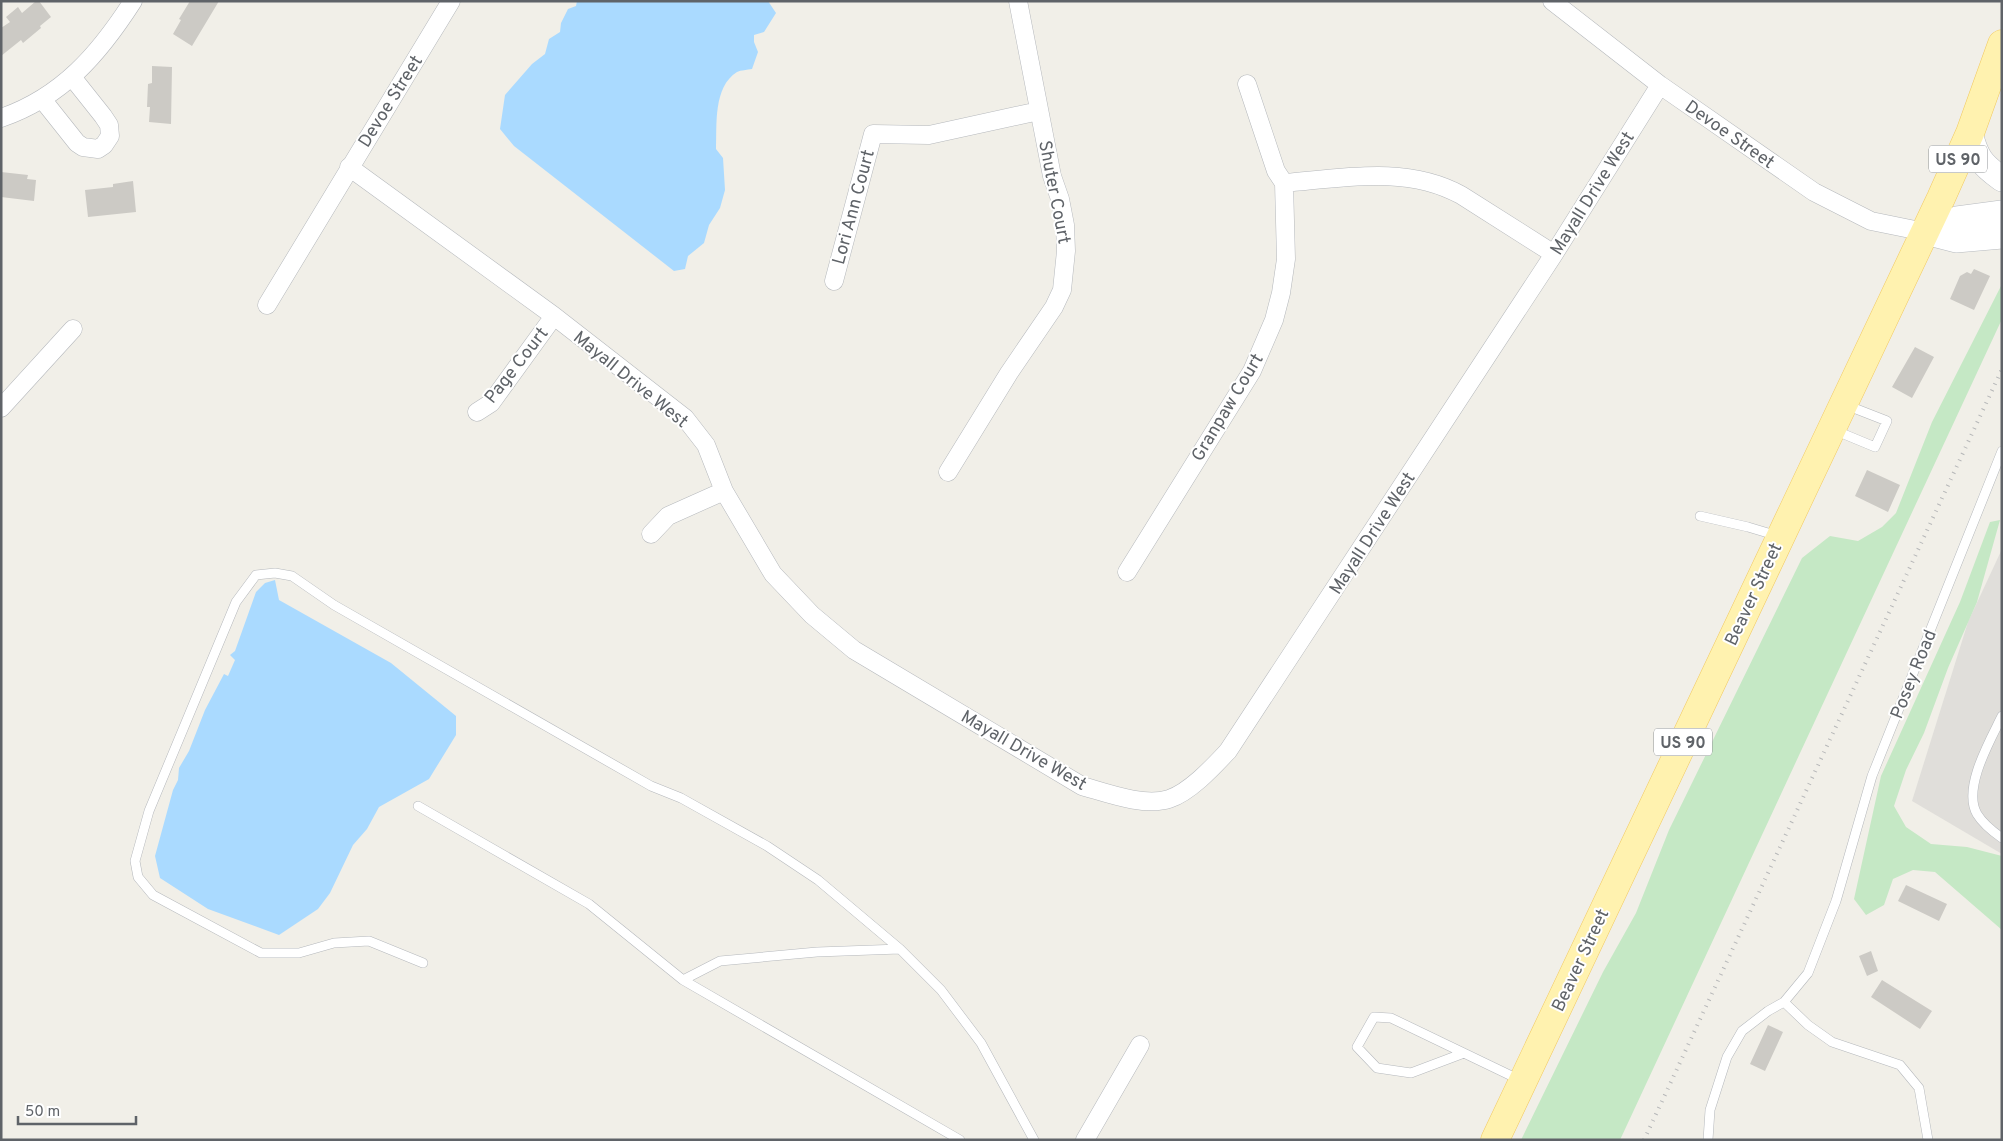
<svg xmlns="http://www.w3.org/2000/svg" width="2003" height="1141" font-family="Overpass,sans-serif">
<style>
.industrial{fill:#e0deda}
.green{fill:#c5e8c5}
.water{fill:#aadaff}
.building{fill:#cccac5}
.lines{fill:none;stroke-linecap:round;stroke-linejoin:round}
.service-casing{stroke:#b5b8bc;stroke-width:10}
.minor-casing{stroke:#b5b8bc;stroke-width:19}
.secondary-casing{stroke:#b6babf;stroke-width:26}
.primary-casing{stroke:#f2c960;stroke-width:29}
.service{stroke:#fff;stroke-width:9}
.minor{stroke:#fff;stroke-width:18}
.secondary{stroke:#fff;stroke-width:25}
.primary{stroke:#fff2af;stroke-width:28}
.rail{stroke:#b6b7b8;stroke-width:4;stroke-dasharray:1 6;stroke-linecap:butt}
.labels{text-anchor:middle;stroke-width:4;stroke-linejoin:round;paint-order:stroke}
.shield{fill:#fff;stroke:#8f9295;stroke-width:1}
.shield-label{font-size:16px;font-weight:bold;fill:#5f6368}
.street-label{font-size:18px;fill:#5f6368;stroke:#fff}
</style>
<rect width="100%" height="100%" fill="#f1efe8"/>
<path class="industrial" d="M2002 549V854L1912 801 1968 622Z"/>
<path class="green" d="M2002 284V319L1620 1140H1521L1603 972 1636 913 1669 830 1802 558 1830 536 1858 541 1882 527 1896 513 1932 422Z
M2000 520 1977 602 1948 668 1924 733 1906 770 1894 806 1906 827 1931 844 1967 847 2002 856V930L1935 872 1913 870 1893 879 1884 905 1866 915 1854 899 1881 776 1960 602 1990 522Z"/>
<path class="water" d="M577 1H768L776 13 764 32 754 35V42L758 52 752 69C747 70 741 70 737 72 713 87 717 125 716 149L723 158 725 190 720 208 709 225 704 243 688 256 685 269 674 271 514 146 500 129 505 95 532 64 545 54 549 39 560 32 561 23 568 9 576 6Z
M275 580 279 600 391 663 456 716V735L429 779 379 807 367 829 353 845 330 893 318 909 279 935 208 909 160 878 155 856 173 790 178 780 179 768 189 751 205 710 224 674 228 676 235 660 230 655 235 651 256 592 265 583Z"/>
<path class="building" d="M36 1H39L51 17 40 26 41 28 23 43 21 40 1 56V28L10 22 6 17 18 7 22 13Z
M190 1H219L192 46 173 34 181 20 179 19Z
M152 66 172 67 171 124 149 122 150 107H147L148 84 152 83Z
M1 172 28 175 27 179 36 180 34 201 1 197Z
M133 181 136 212 88 217 85 190 113 187V184Z
M1974 269 1990 276 1974 310 1950 299 1960 276 1967 272 1971 274Z
M1915 347 1934 357 1912 398 1892 387Z
M1867 470 1900 485 1888 512 1855 496Z
M1906 885 1947 904 1939 921 1898 901Z
M1871 951 1878 971 1867 976 1859 956Z
M1882 980 1932 1011 1920 1029 1871 997Z
M1768 1025 1783 1032 1765 1071 1750 1064Z"/>
<g class="lines">
<g class="service-casing">
<path id="service" d="M1834 430 1875 447 1887 421 1846 405
M1700 516 1748 527 1778 536
M2002 716C1991 739 1962 788 1977 814 1983 824 1992 831 2002 838
M418 806 589 904 683 980 960 1140
M423 963 369 941 334 943 299 953H261L153 895 138 877 135 861 149 811 236 602 256 575 275 573 292 576 334 605 651 786 681 798 767 846 818 880 900 949 941 990 981 1043 1034 1140
M683 980 720 961 817 952 900 949
M1784 1002 1808 1025 1832 1042 1900 1065 1919 1088 1928 1140
M1464 1053 1411 1073 1377 1068 1357 1047 1374 1017 1391 1018 1520 1080
M1708 1140 1710 1110 1727 1057 1742 1031 1768 1011 1784 1002 1808 973 1836 901 1872 776 2002 451"/>
</g>
<g class="minor-casing">
<path id="minor" d="M1552 1 1660 85 1814 192 1871 221 1925 232
M42 99 77 143 83 147 98 149 104 145 110 136 109 125 103 116 72 77
M1 118C62 97 99 54 133 1
M349 167 554 316 685 418 706 445 724 491 773 574 812 615 854 650 1082 786C1107 793 1144 807 1169 799 1190 792 1213 767 1228 751L1554 254 1660 85
M1284 183C1343 178 1407 165 1461 195L1554 254
M834 281 873 134 929 135 1039 111
M267 305 451 1
M1 408 73 329
M477 412 491 403 554 316
M948 472 1009 373 1054 307 1062 290 1066 251 1065 225 1060 199 1052 176 1018 1
M651 534 668 516 724 491
M1127 572 1252 371 1274 320 1281 293 1286 259 1284 183 1276 171 1247 84
M1085 1140 1140 1045"/>
</g>
<g class="secondary-casing">
<path id="secondary" d="M1970 133C1976 157 1981 164 2002 179
M1925 232 1957 219 2002 213
M1925 232 1956 240 2002 236"/>
</g>
<g class="primary-casing">
<path id="primary" d="M1495 1140 1941 198 1970 133 2002 44"/>
</g>
<use href="#service" class="service"/>
<use href="#minor" class="minor"/>
<use href="#secondary" class="secondary"/>
<use href="#primary" class="primary"/>
<path class="rail" d="M1644 1140 2002 369"/>
</g>
<g class="labels">
<g class="shield">
<rect x="1929" y="145.5" width="58" height="27" rx="4"/>
<rect x="1654" y="728.5" width="58" height="27" rx="4"/>
</g>
<g class="shield-label">
<text x="1958" y="165">US 90</text>
<text x="1683" y="748">US 90</text>
</g>
<g class="street-label">
<text transform="translate(390 101) rotate(-58)" y="6">Devoe Street</text>
<text transform="translate(1730 134) rotate(35)" y="6">Devoe Street</text>
<text transform="translate(1055 192) rotate(79)" y="6">Shuter Court</text>
<text transform="translate(1592 193) rotate(-58)" y="6">Mayall Drive West</text>
<text transform="translate(853 207) rotate(-75)" y="6">Lori Ann Court</text>
<text transform="translate(516 365) rotate(-52)" y="6">Page Court</text>
<text transform="translate(631 379) rotate(39)" y="6">Mayall Drive West</text>
<text transform="translate(1227 407) rotate(-59)" y="6">Granpaw Court</text>
<text transform="translate(1372 533) rotate(-57)" y="6">Mayall Drive West</text>
<text transform="translate(1753 594) rotate(-65)" y="6">Beaver Street</text>
<text transform="translate(1913 674) rotate(-68)" y="6">Posey Road</text>
<text transform="translate(1024 750) rotate(30)" y="6">Mayall Drive West</text>
<text transform="translate(1580 960) rotate(-65)" y="6">Beaver Street</text>
</g>
</g>
<rect width="2003" height="1141" fill="none" stroke="#5f6368" stroke-width="5"/>
<path d="M18 1116v8h118v-8" fill="none" stroke="#5f6368" stroke-width="2.5"/>
<text x="25" y="1116" font-size="15" fill="#5f6368" stroke="#ffffff" stroke-width="4" paint-order="stroke">50 m</text>
</svg>
